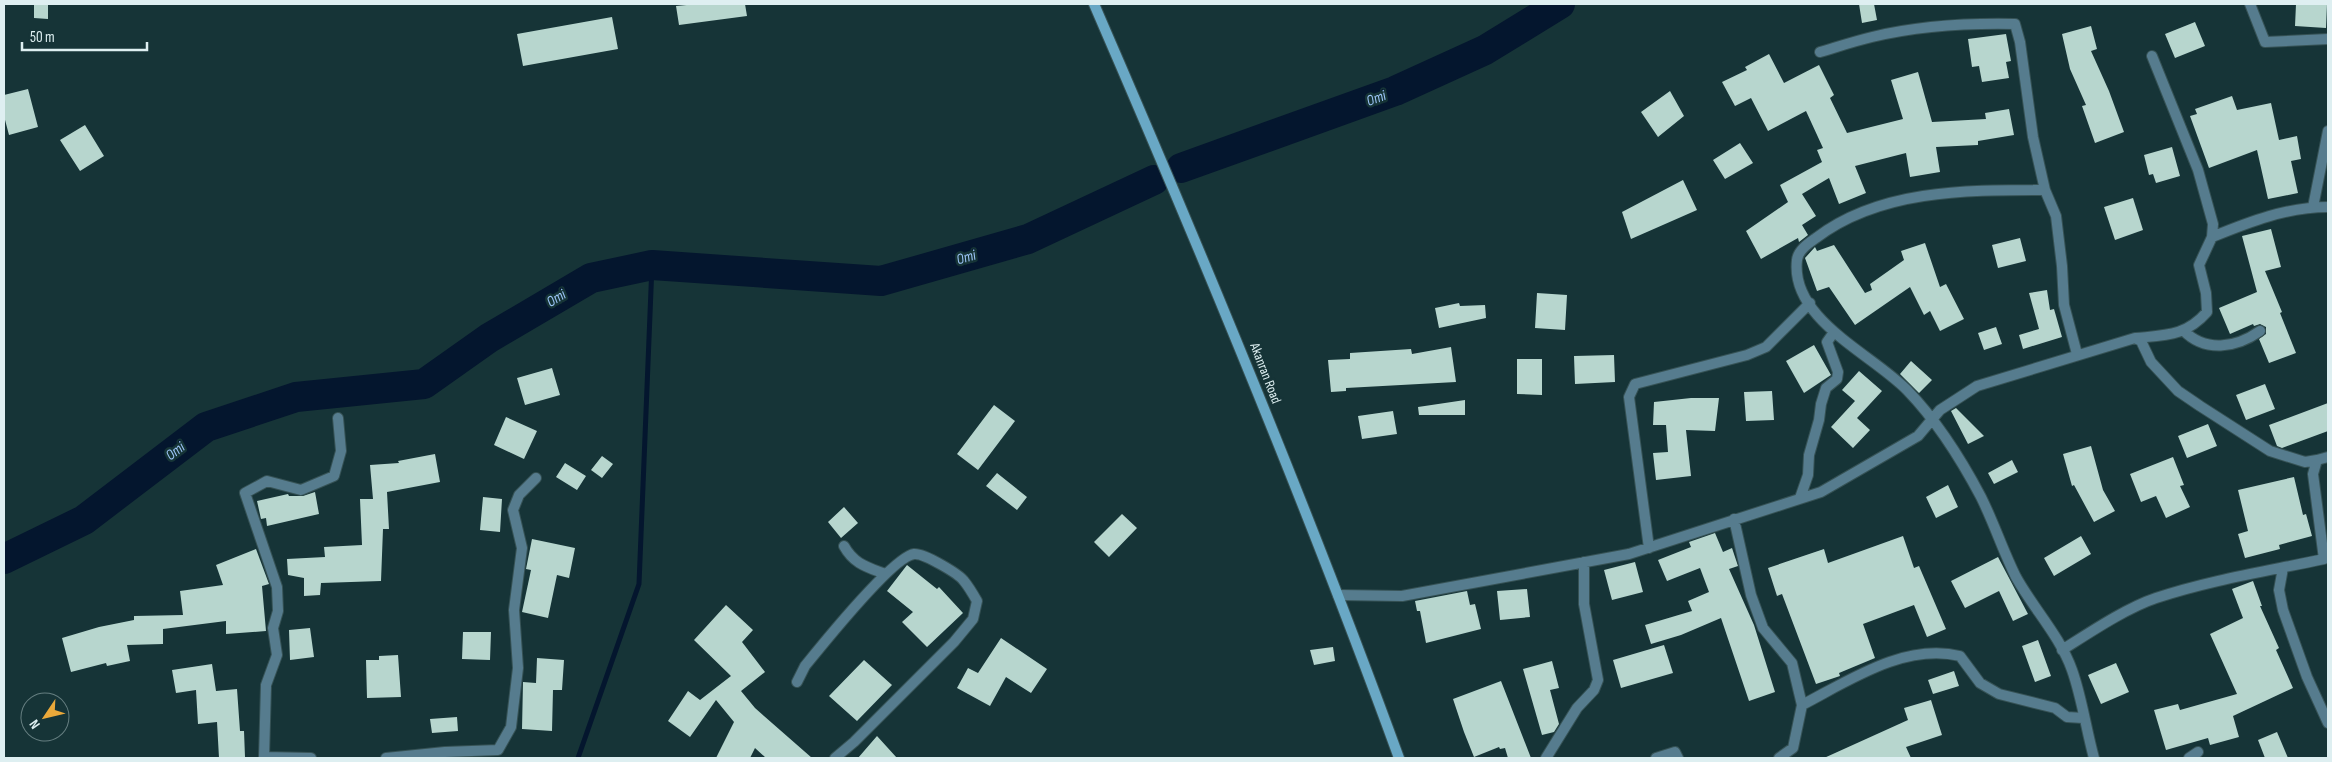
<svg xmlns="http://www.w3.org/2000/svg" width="2332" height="762" font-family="'Sofia Sans Condensed',sans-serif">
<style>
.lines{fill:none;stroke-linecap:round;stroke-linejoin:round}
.stream{stroke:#04162e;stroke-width:5}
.river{stroke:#04162e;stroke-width:30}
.building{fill:#b7d6ce}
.minor-casing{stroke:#365255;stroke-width:12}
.secondary-casing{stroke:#365255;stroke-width:12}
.minor{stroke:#567c8e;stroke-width:10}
.secondary{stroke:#69a8c5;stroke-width:10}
.labels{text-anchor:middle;stroke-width:5;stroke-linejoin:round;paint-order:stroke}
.street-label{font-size:14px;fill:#deeff1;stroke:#163437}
.water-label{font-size:15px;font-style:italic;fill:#9dc5f7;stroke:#163437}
</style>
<rect width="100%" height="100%" fill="#163437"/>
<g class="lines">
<path class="stream" d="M578 758 639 584 652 265"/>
<path class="river" d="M1181 168 1395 91 1485 50 1560 4
M4 559 84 520 206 427 296 397 424 384 489 338 591 278 652 265 881 281 1028 239 1154 180"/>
</g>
<path class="building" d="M34 4H48V19L34 18Z
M697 4H745L747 16 679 25 676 6Z
M1859 4H1874L1877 20 1862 23Z
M2296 4H2327L2326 28 2295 26Z
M612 17 618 49 523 66 517 34Z
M2195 22 2205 46 2175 58 2165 34Z
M2091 26 2097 49 2091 51 2109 91 2124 132 2095 143 2082 106 2086 105 2070 69 2062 34Z
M2006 34 2011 61 2006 62 2009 78 1982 82 1979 66 1972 67 1968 39Z
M1769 54 1784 83 1819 65 1834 95 1830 98 1847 133 1903 119 1891 80 1918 72 1932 122 1986 119 1985 113 2009 109 2014 135 1978 141V145L1936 147 1940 172 1910 177 1906 153 1855 166 1866 193 1839 204 1829 178 1802 194 1816 216 1802 225 1808 235 1799 242 1798 238 1761 259 1746 231 1788 202 1780 185 1822 162 1817 150 1823 148 1806 111 1768 131 1751 98 1735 106 1722 82 1747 70 1745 67Z
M28 89 38 127 9 135 4 116V95Z
M1670 91 1684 116 1658 137 1641 112Z
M2232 96 2237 110 2271 103 2279 140 2297 136 2301 159 2291 161 2298 193 2268 199 2257 150 2209 168 2190 116 2197 114 2195 109Z
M85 125 104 156 80 171 60 140Z
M1740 143 1753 163 1725 179 1713 160Z
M2172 147 2180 176 2156 183 2153 174 2149 175 2144 155Z
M1683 180 1697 210 1631 239 1622 212Z
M2133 198 2143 230 2115 240 2104 207Z
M2271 229 2281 267 2265 271 2282 312 2280 313 2296 353 2269 363 2259 339 2266 334V327L2260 324 2254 326 2253 324 2230 334 2219 308 2257 292 2242 236Z
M2020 238 2026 261 1998 268 1992 245Z
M1925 243 1940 287 1946 284 1964 319 1940 331 1930 311 1924 315 1910 287 1855 325 1829 287 1817 291 1805 258 1815 247 1817 251 1834 245 1865 293 1872 290 1870 284 1904 260 1901 251Z
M2047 290 2050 310 2054 309 2062 337 2023 349 2019 335 2039 329 2029 293Z
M1537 293 1567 295 1565 330 1535 328Z
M1459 303 1460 306 1485 305 1486 318 1439 328 1435 308Z
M1996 327 2002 344 1984 350 1978 333Z
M1814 345 1831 375 1804 393 1786 361Z
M1451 347 1456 382 1346 388V391L1331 392 1328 360 1350 359V353L1411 349 1412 354Z
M1614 355 1615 382 1575 384 1574 356Z
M1517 359H1542V395L1517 394Z
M1911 361 1932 380 1919 393 1900 374Z
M552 368 560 395 525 405 517 378Z
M1859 371 1882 391 1857 418 1870 430 1853 448 1831 427 1855 401 1842 390Z
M2265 384 2275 409 2246 420 2236 395Z
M1772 391 1774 420 1746 421 1744 392Z
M1691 398H1719L1715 431 1686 430 1691 476 1656 480 1653 453 1668 452 1666 425H1653L1654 402Z
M1465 400V415H1419L1418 407Z
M2328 403V431L2282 448 2277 446 2269 425Z
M994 405 1015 421 978 470 957 454Z
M1956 408 1984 436 1968 444 1951 411Z
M1393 411 1397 434 1362 439 1358 416Z
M506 417 537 431 524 459 494 445Z
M2208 424 2217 446 2187 458 2178 436Z
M2091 446 2103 490 2115 511 2094 522 2074 485 2072 486 2063 454Z
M435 454 440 482 387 492 389 529H383L381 581 321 583 320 595 304 596V578L288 575 287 559 325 557 324 547 362 545 360 499H373L370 465 399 463 398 461Z
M602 456 613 464 602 478 591 470Z
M2173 457 2184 485 2180 486 2190 507 2166 518 2156 496 2141 502 2130 474Z
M2012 460 2018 472 1994 484 1988 473Z
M565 463 586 476 577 490 556 477Z
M997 473 1027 497 1017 510 986 486Z
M2294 477 2303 515 2306 514 2312 536 2279 545 2280 549 2245 558 2238 534 2248 531 2238 490Z
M1948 485 1958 507 1936 518 1926 497Z
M315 492 319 514 267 526 266 518 261 519 257 501 288 494 289 496H303Z
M483 497 502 499 500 532 480 530Z
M844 507 858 523 841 538 828 522Z
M1122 514 1137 528 1109 557 1094 542Z
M1715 533 1723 552 1732 548 1738 566 1729 569 1754 625 1775 692 1749 701 1721 618 1681 635 1651 644 1645 625 1692 611 1688 601 1709 592 1700 568 1667 581 1658 560 1691 547 1689 542Z
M1903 536 1914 568 1919 566 1946 629 1927 637 1914 605 1863 624 1875 658 1839 673 1840 676 1816 684 1782 594 1777 596 1768 568 1824 549 1828 563Z
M2081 536 2091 554 2054 576 2044 558Z
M532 539 575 548 569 578 557 575 548 618 522 612 531 570 526 569Z
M256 549 269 584 262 586 266 631 226 634V621L163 629V644L127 645 130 661 107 666 106 663 71 672 62 638 99 627 134 620V616L183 615 180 591 223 585 216 565Z
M1998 557 2028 614 2013 621 1999 591 1965 608 1951 581Z
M1635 562 1643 592 1612 600 1604 570Z
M907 565 937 589 939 587 963 613 927 647 902 622 913 612 887 591Z
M2253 581 2262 606H2260L2279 648 2276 650 2293 688 2233 716 2239 737 2210 745 2208 738 2166 750 2154 710 2178 704 2180 710 2237 694 2210 634 2243 618 2232 589Z
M1527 589 1530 617 1500 620 1497 591Z
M1467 591 1470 605 1475 604 1481 629 1426 643 1420 611H1417L1415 601Z
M726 605 753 630 742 642 765 672 741 691 755 708 812 758H766L755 748 750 758H716L734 722 716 700 690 737 668 721 688 691 700 700 731 676 694 640Z
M310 628 314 657 290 660 289 630Z
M463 632H491L490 660 462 659Z
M1001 638 1047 669 1031 693 1006 677 990 706 957 688 968 668 978 673Z
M2038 640 2051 676 2035 682 2022 646Z
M1664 645 1673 673 1621 688 1613 660Z
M1333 647 1335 661 1314 665 1310 650Z
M398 655 401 697 367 698 366 660H379V656Z
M537 658 564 660 562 690H553L552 731 522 729 523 682 536 683Z
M864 660 892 685 857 721 829 696Z
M1552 661 1559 688 1550 690 1559 724 1554 732 1542 735 1523 669Z
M2116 663 2129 692 2101 704 2088 675Z
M212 664 216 691 237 689 240 731H244L245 757 219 758 217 722 198 724 196 690 176 693 172 670Z
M1954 671 1959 686 1933 694 1928 680Z
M1501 681 1531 758H1508L1505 748 1500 749 1499 747 1474 757 1464 732 1453 699Z
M1931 700 1942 735 1906 747 1911 758H1824L1908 720 1904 708Z
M457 717 458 731 432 733 430 719Z
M2277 732 2288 758H2265L2258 740Z
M877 736 897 758H858Z"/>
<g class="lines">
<g class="minor-casing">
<path id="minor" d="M2250 4 2265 42 2328 39
M1820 52C1837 47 1855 41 1872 37 1918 26 1968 23 2015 24L2020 42 2033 137 2045 190 2056 216 2062 266 2064 305 2077 354
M2152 56 2198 170 2213 224 2212 237
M2045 190C1968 190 1880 189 1816 238 1809 243 1798 250 1797 260 1790 319 1872 354 1907 390 1937 421 1961 459 1981 497 1994 523 2003 551 2016 577 2033 608 2060 636 2072 670 2082 698 2086 729 2094 758
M2313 207 2328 131
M2183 330C2205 353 2236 348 2260 331
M2136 338C2166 335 2186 336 2207 312L2206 293 2199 265 2212 237C2249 222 2287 207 2328 207
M1800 498 1808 475 1809 455 1819 420 1821 404 1826 388 1837 379 1838 372 1827 342 1834 332
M1734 519 1751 595 1763 628 1792 663 1802 705 1793 748 1779 758
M844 546C854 564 867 567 885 574
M1649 548 1629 397 1635 384 1747 355 1766 347 1810 303
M2283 568 2279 590 2283 610 2307 677 2328 723
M1338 595 1402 596 1629 554 1821 492 1918 436 1940 410 1977 386 2135 338 2141 341 2151 362 2178 391 2200 406 2270 451 2305 462 2317 460
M2062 650C2089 633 2126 608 2156 598 2210 580 2268 571 2324 559L2313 474 2317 460 2328 457
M797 682 805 666C822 645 893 557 914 554 924 553 959 574 964 581 969 587 973 594 977 601L973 619 954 642 854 742 835 758
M1802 705C1850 680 1904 643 1960 656L1980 683 1999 694 2055 708 2067 717 2083 718
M264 757 311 758
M264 758 266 685 277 655 273 628 278 611 277 587 245 493 267 481 301 490 334 476 341 451 338 418
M386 758 445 752 498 750 511 727 518 668 514 610 522 548 513 510 519 495 536 478
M1546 758 1577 708 1594 690 1598 680 1584 604V562
M1656 758 1675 752 1678 758
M2189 758 2198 752"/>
</g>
<g class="secondary-casing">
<path id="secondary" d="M1094 4C1202 253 1306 503 1399 758"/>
</g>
<use href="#minor" class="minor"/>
<use href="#secondary" class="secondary"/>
</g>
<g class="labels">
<g class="street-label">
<text transform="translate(1266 373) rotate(69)" y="5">Akanran Road</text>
</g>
<g class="water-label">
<text transform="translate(1376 98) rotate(-20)" y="5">Omi</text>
<text transform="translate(966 257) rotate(-16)" y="5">Omi</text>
<text transform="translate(556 298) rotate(-31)" y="5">Omi</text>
<text transform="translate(175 451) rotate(-37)" y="5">Omi</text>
</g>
</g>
<rect width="2332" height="762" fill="none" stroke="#deeff1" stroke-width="10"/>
<g transform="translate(45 717) rotate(235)"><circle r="24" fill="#163437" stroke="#667f81"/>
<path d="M0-4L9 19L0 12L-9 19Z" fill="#eba93a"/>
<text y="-8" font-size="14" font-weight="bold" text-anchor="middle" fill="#deeff1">N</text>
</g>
<path d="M22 42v8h125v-8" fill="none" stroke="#deeff1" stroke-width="2.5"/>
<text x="30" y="42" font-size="15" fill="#deeff1" stroke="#163437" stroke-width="4" paint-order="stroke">50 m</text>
</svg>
